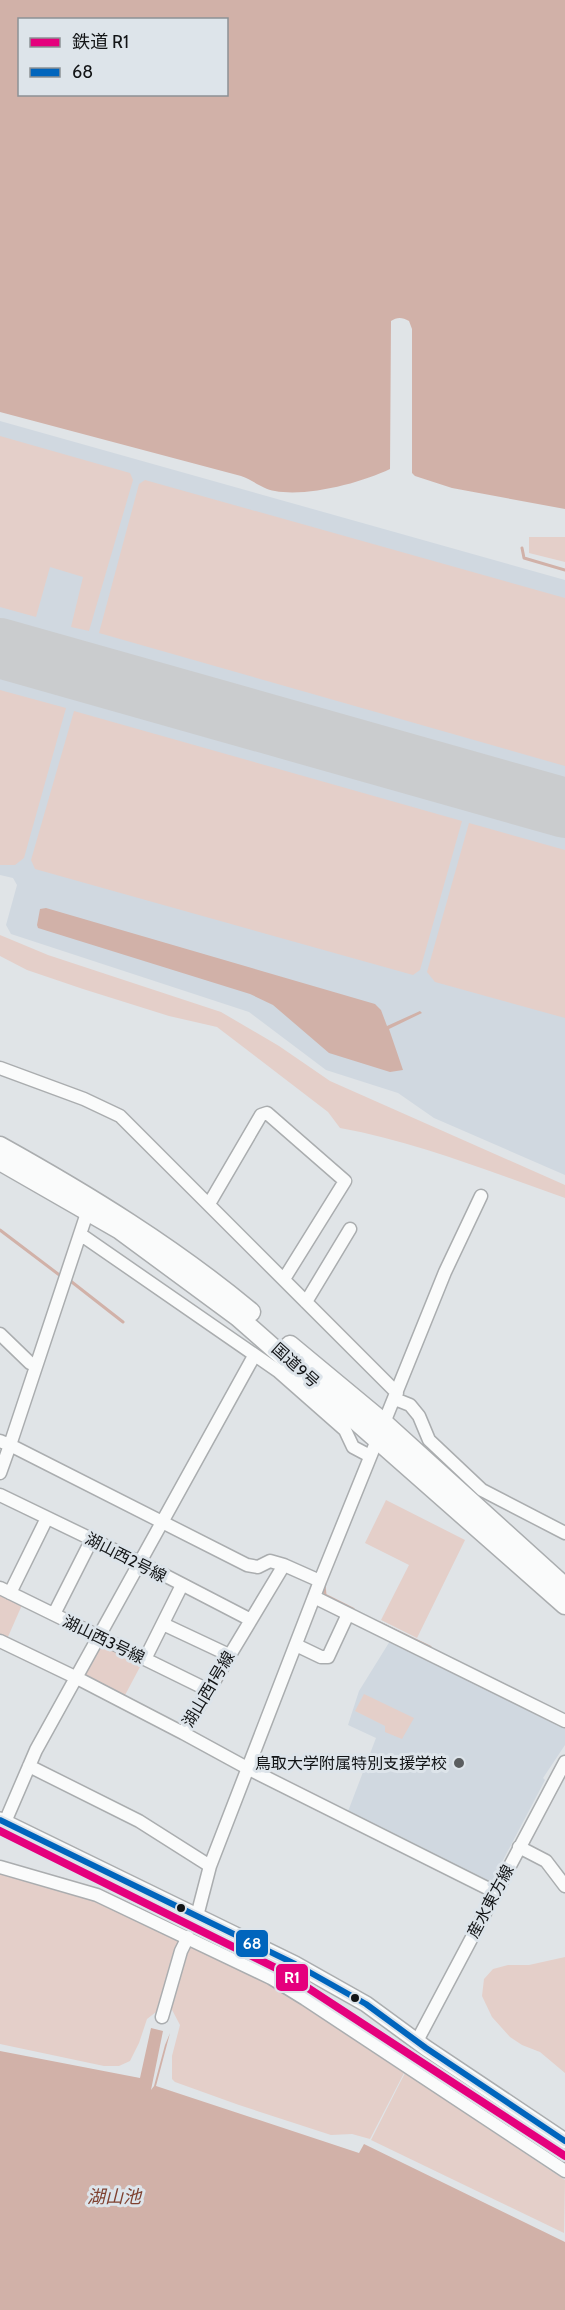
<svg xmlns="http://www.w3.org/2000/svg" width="565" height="2310" font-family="Cabin,'Noto Sans JP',sans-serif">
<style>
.built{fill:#d0d8e0}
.green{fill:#e4cfc9}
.water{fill:#d1b1a8;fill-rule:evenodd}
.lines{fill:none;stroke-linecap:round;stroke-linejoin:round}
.stream{stroke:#d1b1a8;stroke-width:3}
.runway{stroke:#caccce;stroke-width:60}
.minor-casing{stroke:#aaadaf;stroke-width:15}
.major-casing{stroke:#aaadaf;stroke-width:18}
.highway-casing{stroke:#aaadaf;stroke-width:21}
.minor{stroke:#fafbfb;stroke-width:12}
.major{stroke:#fafbfb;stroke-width:15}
.highway{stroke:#fafbfb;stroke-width:18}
.bus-1-casing{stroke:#dde4ea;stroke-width:10}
.bus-1{stroke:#0065bd;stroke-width:6}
.rail-1-casing{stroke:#dde4ea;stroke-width:12}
.rail-1{stroke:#e5007d;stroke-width:8}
.poi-dot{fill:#5a5d5f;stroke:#dde4ea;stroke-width:2}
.bus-dot{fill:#121416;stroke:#dde4ea;stroke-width:2}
.labels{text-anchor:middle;stroke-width:6;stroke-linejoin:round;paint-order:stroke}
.street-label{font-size:16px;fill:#121416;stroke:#dde4ea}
.poi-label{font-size:16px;fill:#121416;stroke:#dde4ea;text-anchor:end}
.water-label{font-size:18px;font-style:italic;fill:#7f4130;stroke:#dde4ea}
.line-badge{stroke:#dde4ea;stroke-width:2}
.badge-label{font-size:16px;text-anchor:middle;font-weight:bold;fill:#fff}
</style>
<rect width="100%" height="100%" fill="#e0e4e7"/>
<path class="built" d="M0 421 565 580V1175L434 1118 398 1093 326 1070 249 1012 11 934 6 925 17 885 13 878 0 875Z
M390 1641 565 1727V1745L543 1778 545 1780 490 1885 347 1814 376 1738 348 1725 359 1691Z"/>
<path class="green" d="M0 436 130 473 133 480 89 631 71 627 83 577 50 567 36 617 0 607Z
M145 480 565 598V766L99 633 139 484Z
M529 537H565V562L529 553Z
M0 690 66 708 24 858 15 865H0Z
M74 711 462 821 420 970 413 975 35 869 31 860Z
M469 823 565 850V1018L435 982 427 972Z
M0 935 48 955 221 1012 279 1046 330 1081 565 1185V1198C491 1172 417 1142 340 1128L328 1112 217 1027 169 1016 83 989 27 970 0 956Z
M386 1500 465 1540 417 1638 381 1620 409 1565 365 1543Z
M0 1594 22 1605 7 1639 0 1635Z
M102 1644 141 1665 124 1697 85 1676Z
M364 1694 414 1718 402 1739 385 1732V1726L355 1711Z
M0 1873 104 1902 178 1938 179 1944 160 2009 147 2019 139 2043 130 2061 119 2066H104L0 2044Z
M190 1944 267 1982 404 2073 370 2139 352 2134 331 2135 239 2105 175 2082 172 2079V2056L180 2025 170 2006 184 1950Z
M565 1957V2073L540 2052 522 2045 510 2037 492 2017 482 1996 484 1979 493 1969 508 1965H529Z
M405 2073 565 2180 564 2233 371 2140Z"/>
<path class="water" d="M0 0H565V509L452 488 415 476 412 473V329L409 321C402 317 397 317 391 321L390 469C361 483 307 497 275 491 262 489 253 480 241 476L0 412ZM20 20H226V94H20Z
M46 908 375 1004 381 1010 387 1026 420 1011 422 1013 389 1029 403 1070 390 1072 329 1053 273 1005 250 994 38 928 37 925 40 909Z
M151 2028 163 2031 151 2090 154 2086 165 2045 170 2033 156 2086 359 2153 364 2144 565 2242V2310H0V2051L140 2078Z"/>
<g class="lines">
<path class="stream" d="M522 548 524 558 565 570
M0 1230 62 1277
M68 1279 123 1322
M324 1585 325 1595 353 1609
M380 1623 430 1647"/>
<path class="runway" d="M0 648 565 808"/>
<g class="minor-casing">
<path id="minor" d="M0 1068 84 1099 120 1116 397 1393
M209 1204 261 1115 267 1113 345 1181 284 1279
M80 1234 278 1371 345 1430 353 1447 370 1456
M306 1302 350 1229
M0 1334 30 1363 36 1366
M395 1399 410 1405 419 1416 429 1440 482 1490 565 1533
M0 1441 10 1445 88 1210
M0 1473 10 1445 247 1565 258 1567 270 1561 284 1565 320 1581 314 1597 565 1721
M0 1495 141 1563 251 1620
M320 1581 445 1272 481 1196
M0 1588 208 1690
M10 1593 47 1518
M54 1614 92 1539
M163 1624 229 1655
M0 1641 77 1678 183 1733 284 1565
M296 1645 321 1657H328L348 1614
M145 1659 182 1585
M183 1733 249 1769 495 1892
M29 1766 139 1821 210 1866
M5 1822 36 1750 254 1356
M519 1847 546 1861 565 1886
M0 1867 97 1895 271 1978 305 1999 565 2171
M197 1916 210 1866 314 1597
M162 2017 181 1951 188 1937
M417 2041 565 1762"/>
</g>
<g class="major-casing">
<path id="major" d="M0 1820 295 1964 366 2004 426 2048 565 2141"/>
</g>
<g class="highway-casing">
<path id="highway" d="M0 1146C88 1195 173 1247 251 1312
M0 1161 120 1230 238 1317 565 1605
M290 1345 384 1423 565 1587"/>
</g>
<use href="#minor" class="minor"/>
<use href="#major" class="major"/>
<use href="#highway" class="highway"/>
<g class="bus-1-casing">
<path id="bus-1" d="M0 1820 295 1964 366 2004 426 2048 565 2141"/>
</g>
<use href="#bus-1" class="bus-1"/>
<g class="rail-1-casing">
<path id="rail-1" d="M0 1831 282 1971 565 2156"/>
</g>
<use href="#rail-1" class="rail-1"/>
</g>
<circle class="poi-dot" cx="459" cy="1763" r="6"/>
<g class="bus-dot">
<circle cx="181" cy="1908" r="5"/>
<circle cx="355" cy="1998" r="5"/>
</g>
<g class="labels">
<g class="street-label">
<text transform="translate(296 1365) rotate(42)" y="6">国道9号</text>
<text transform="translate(126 1557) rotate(27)" y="6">湖山西2号線</text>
<text transform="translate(104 1639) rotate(26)" y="6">湖山西3号線</text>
<text transform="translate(208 1689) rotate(-59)" y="6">湖山西1号線</text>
<text transform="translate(490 1901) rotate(-62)" y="6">産水東方線</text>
</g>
<g class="poi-label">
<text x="447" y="1769">鳥取大学附属特別支援学校</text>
</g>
<g class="water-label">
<text x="114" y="2203">湖山池</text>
</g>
</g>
<g class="line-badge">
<rect x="235" y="1929" width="34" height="29" rx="6" fill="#0065bd"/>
<rect x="275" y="1963" width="34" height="29" rx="6" fill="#e5007d"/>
</g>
<g class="badge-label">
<text x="252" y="1949">68</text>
<text x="292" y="1983">R1</text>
</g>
<rect x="18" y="18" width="210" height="78" fill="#dde4ea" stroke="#8c9195" stroke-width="1.5"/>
<rect x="30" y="38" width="30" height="9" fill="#e5007d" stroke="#8c9195" stroke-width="1.5"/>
<text x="72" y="48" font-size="18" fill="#121416">鉄道 R1</text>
<rect x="30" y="68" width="30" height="9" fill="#0065bd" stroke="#8c9195" stroke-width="1.5"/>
<text x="72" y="78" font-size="18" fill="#121416">68</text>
</svg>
